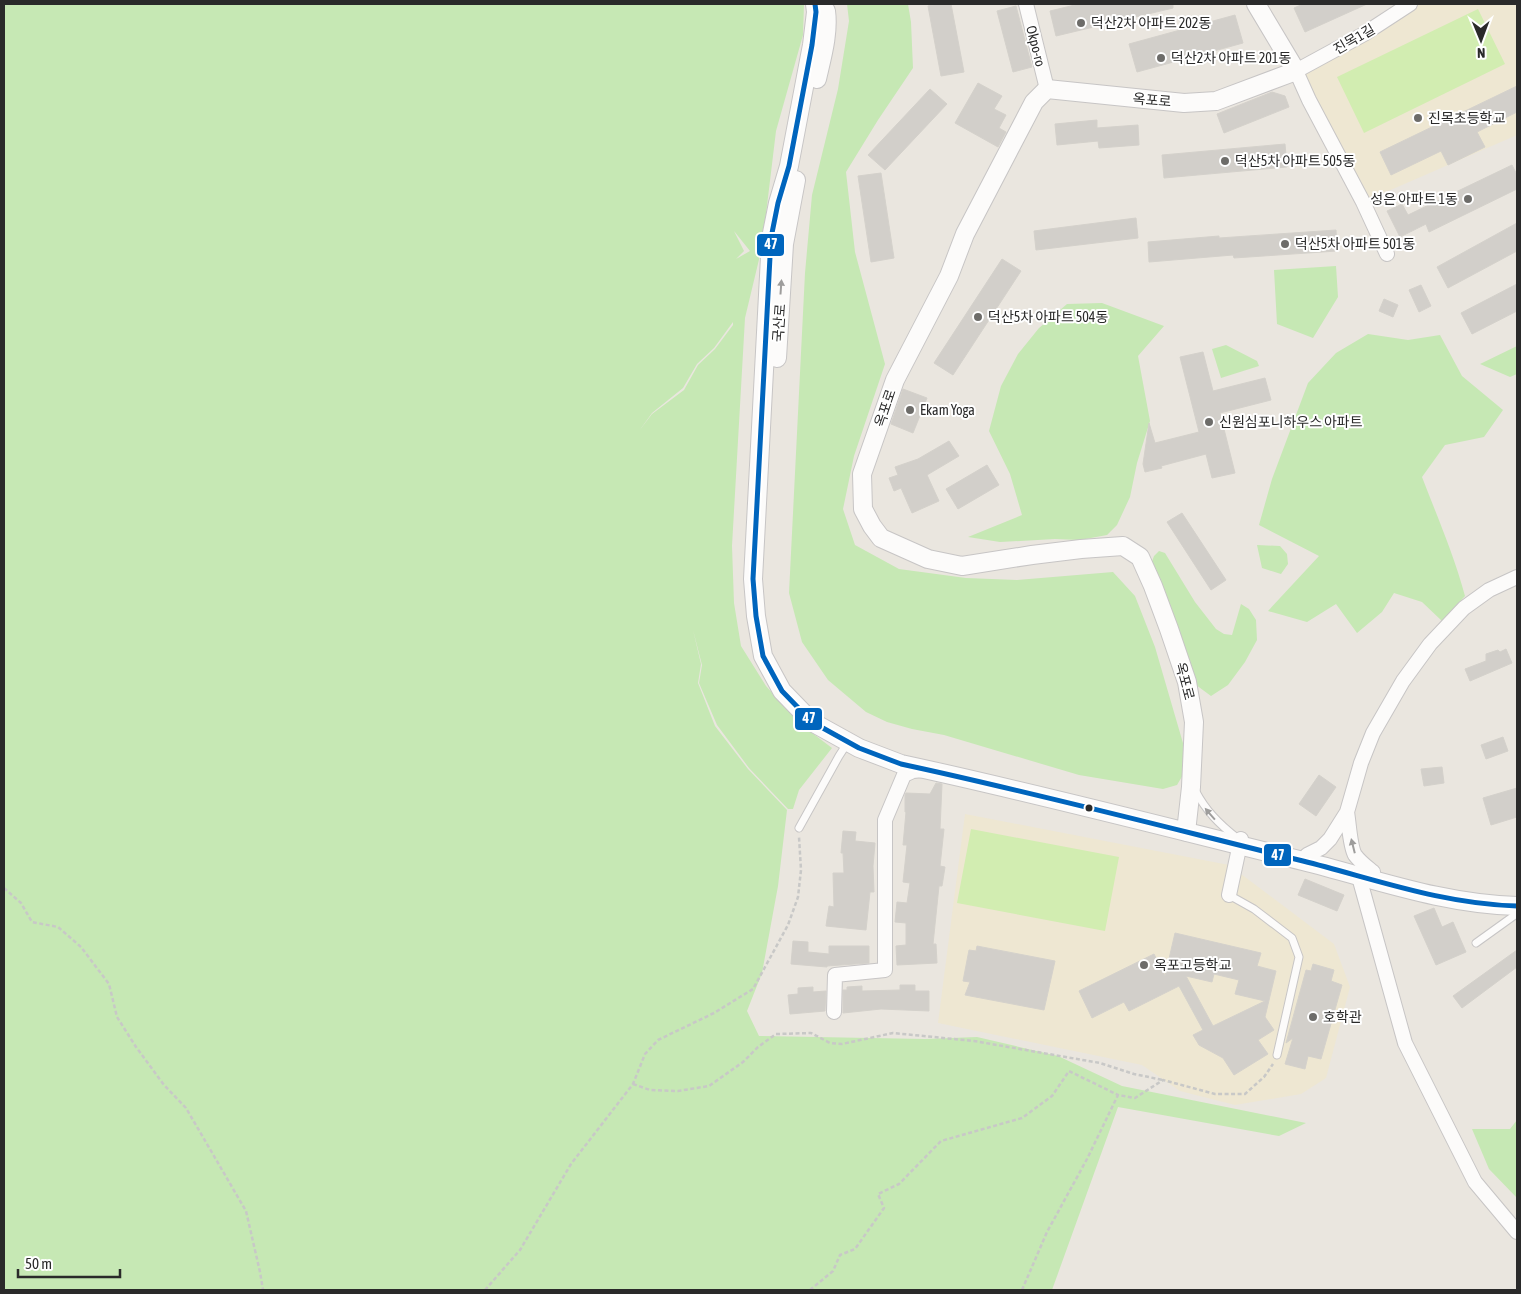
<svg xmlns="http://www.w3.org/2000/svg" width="1521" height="1294" font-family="'Asap Condensed','Noto Sans KR',sans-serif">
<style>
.education{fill:#eee7d2}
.green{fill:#c6e8b4;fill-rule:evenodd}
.pitch{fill:#d2edb1}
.building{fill:#d2cfca;stroke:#d4d1cb;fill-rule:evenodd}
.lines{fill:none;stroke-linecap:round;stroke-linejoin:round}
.service-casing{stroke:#c7c5c5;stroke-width:9}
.minor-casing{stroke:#c7c5c5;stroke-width:16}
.tertiary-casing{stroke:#c7c5c5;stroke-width:20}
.path{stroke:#c8c8c7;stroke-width:2.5;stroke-dasharray:4 2.5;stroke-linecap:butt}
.service{stroke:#fcfbfa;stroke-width:7}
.minor{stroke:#fcfbfa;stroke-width:14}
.tertiary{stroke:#fcfbfa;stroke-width:18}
.bus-1-casing{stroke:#fff;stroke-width:9}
.bus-1{stroke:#0065bd;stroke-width:5}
.oneway{fill:#9e9d9c}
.poi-dot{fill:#6d6c69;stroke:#fff;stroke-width:2}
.bus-dot{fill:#2a2a2a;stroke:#fff;stroke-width:2}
.labels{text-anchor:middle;stroke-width:4;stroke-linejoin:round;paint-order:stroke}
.poi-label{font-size:14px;fill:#2a2a2a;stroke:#fff;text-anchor:start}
.street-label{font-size:14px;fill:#2a2a2a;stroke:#fff}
.line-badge{stroke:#fff;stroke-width:2}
.badge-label{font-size:14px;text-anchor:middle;font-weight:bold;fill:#fff}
</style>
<rect width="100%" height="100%" fill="#eae6df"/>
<path class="education" d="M1410 4H1517V135L1363 202 1296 71Z
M965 814 1229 865 1334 944 1350 987 1326 1078 1301 1094 1235 1105 1180 1091 1142 1065 938 1023Z"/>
<path class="green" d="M4 4H804L803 35 776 131 762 247 745 318 732 546 734 603 741 646 766 686 799 723 832 748 799 790 793 809H788L749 768 717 725 699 683 702 665 693 630 701 664 698 683 715 726 748 769 787 810 778 886 762 973 747 1011 759 1036 925 1039 977 1037 1058 1056 1122 1086 1306 1123 1279 1136 1118 1107 1052 1290H4ZM734 231 750 251 736 259 744 251ZM733 322V325L715 349 698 365 684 390 652 414 639 431 652 413 683 388 697 364 714 348Z
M847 4H908L911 22 913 68 878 120 846 172 855 252 885 364 854 456 843 509 855 545 899 569 966 578 1017 580 1113 572 1135 596 1155 647 1185 750 1187 768 1177 785 1163 789 1079 775 944 735 912 729 887 722 866 712 828 680 802 642 789 593 805 273 812 195 838 89 849 21Z
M1336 266 1338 297 1313 338 1277 324 1274 270Z
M1102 303 1164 326 1138 356 1150 421 1137 463 1130 497 1117 525 1107 535 1080 540 1055 539 1000 542 968 537 1022 515 1010 474 989 431 1001 386 1018 354 1039 328 1067 304Z
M1368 334 1408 340 1440 335 1462 376 1503 410 1484 437 1445 445 1422 477C1437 516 1454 555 1465 596L1442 621 1422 602 1394 593 1382 612 1357 633 1336 604 1307 622 1268 611 1319 556 1259 525 1272 479 1308 383 1336 353Z
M1226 345 1257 361 1259 366 1221 378 1212 349Z
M1517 346V374L1510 377 1480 364Z
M1257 545 1280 546 1287 554 1288 564 1281 574 1262 568Z
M1159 551 1165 553 1195 602 1216 629 1224 634 1232 635 1241 604 1249 609 1256 620 1257 640 1245 662 1228 685 1211 696 1192 682 1150 567 1154 556Z
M1517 1120V1198L1489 1169 1472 1129H1510Z"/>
<path class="pitch" d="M1478 9 1505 64 1364 133 1337 77Z
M971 829 1119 857 1105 931 957 903Z"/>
<path class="building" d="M939 4H951L964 72 941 76 928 6Z
M1079 4H1173V8L1056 36 1050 11Z
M1303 4H1367L1305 32 1294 8Z
M1016 6 1032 67 1013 72 997 11Z
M1235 15 1243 43 1137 72 1129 44Z
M978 83 1002 96 994 109 1006 115 999 128 1006 132 998 147 955 123Z
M1517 86V112L1477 132 1485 147 1448 165 1441 151 1391 175 1380 152Z
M930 89 947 104 885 170 868 155Z
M1272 92 1285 96 1289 107 1224 133 1217 114Z
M1097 120V128L1138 125 1139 145 1099 148 1098 141 1057 145 1055 124Z
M1285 144 1287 167 1164 178 1162 155Z
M1512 165 1517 175V189L1429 232 1426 224 1400 237 1387 211 1402 204 1408 215Z
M881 173 894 258 871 262 858 176Z
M1136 218 1138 238 1036 250 1034 231Z
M1517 223V251L1448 288 1437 267Z
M1336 230 1337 251 1234 258 1233 255 1149 262 1148 242 1219 236V238Z
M1002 259 1021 271 953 375 934 363Z
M1517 284V311L1472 334 1461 313Z
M1421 285 1431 306 1419 312 1409 290Z
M1384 299 1398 305 1393 317 1379 311Z
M1203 352 1213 391 1265 378 1271 400 1220 413 1235 473 1212 478 1206 454 1161 466 1162 468 1145 472 1143 464 1149 423 1155 443 1199 432 1180 357Z
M903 389 927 398 913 433 891 424Z
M949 441 959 456 927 475 939 501 912 513 901 488 894 491 889 478 898 475 895 467 918 459Z
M987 465 999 485 958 509 946 489Z
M1182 513 1226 580 1211 590 1167 522Z
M1506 649 1512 663 1470 681 1465 669 1486 661V654L1498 650 1500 652Z
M1503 737 1508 751 1486 759 1481 745Z
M1442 767 1444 783 1424 786 1421 769Z
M1319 775 1336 787 1316 816 1299 804Z
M936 783 942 784 940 829H944L940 866 945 867 942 886H939L933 944H936L937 963 897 965 896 946 906 945V923L895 922 897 902 907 903 910 883 903 882 907 845H903L906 812H905V795L906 793 930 794Z
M1517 788V817L1491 825 1483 798Z
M843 831 856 832 855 841 875 843 873 866 874 892H870L866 930 826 926 829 906 834 907 833 873H844L843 853H841Z
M1305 879 1344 895 1337 911 1298 895Z
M1434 908 1442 927 1453 922 1466 952 1436 965 1414 916Z
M1175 933 1261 953 1257 966 1276 971 1265 1017 1274 1030 1258 1040 1268 1054 1234 1075 1223 1058 1199 1045 1193 1035 1203 1030 1179 986 1129 1011 1124 1002 1092 1018 1079 991 1154 954 1165 976ZM1214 974 1239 980 1235 994 1265 1001 1213 1026 1186 976 1212 982Z
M793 941 808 942V952L829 954V946H869V963L827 966V967L791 964Z
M977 946 1055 961 1044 1010 965 995 970 982 963 981 969 950 976 951Z
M1517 950V967L1462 1008 1453 996Z
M1313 964 1334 970 1331 981 1342 985 1321 1059 1308 1056 1305 1069 1285 1064 1293 1038 1286 1043 1306 970 1311 971Z
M900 985H915V991H929V1011L881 1009 843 1013V990H847V987L862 986V991L900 990Z
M813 987V992L826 991 825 1011 790 1014 788 995 798 994V988Z"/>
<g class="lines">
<g class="service-casing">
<path id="service" d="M1195 790C1206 811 1219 824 1237 838
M799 828 839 756 848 742
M1229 895 1254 909 1292 938 1299 957 1277 1055
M1476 943 1515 915 1517 908"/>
</g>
<g class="minor-casing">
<path id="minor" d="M1026 4 1047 89
M1387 254 1363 202 1309 100 1296 71 1364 34 1410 4
M1347 812C1349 823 1350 847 1355 855 1360 862 1367 867 1373 872
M1307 855 1321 848 1330 839 1347 812 1361 763 1373 733 1403 681 1430 644 1464 608 1489 590 1517 577
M1359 877 1405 1043 1475 1182 1517 1232
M1229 895 1241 839
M834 1012 835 975 885 970V820L904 775 913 771 923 770"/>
</g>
<g class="tertiary-casing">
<path id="tertiary" d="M815 4 816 12 812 45 789 166 778 203 771 238 753 579 756 616 763 656 782 691 812 722 859 748 901 764C1036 793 1169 828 1303 861 1375 879 1442 904 1517 906
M817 79C822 57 829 33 826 11
M777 358 784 244 796 180
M1186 832 1191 787 1194 722 1187 682 1169 629 1153 586 1140 557 1123 546 1081 549 1032 555 962 566 928 559 881 538 872 526 863 509 862 474 895 380 949 276 965 234 1034 102 1047 89 1184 103 1216 101 1296 71 1256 4"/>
</g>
<path class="path" d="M4 888 21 903 32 922 58 927 81 947 109 984 117 1017 136 1047 164 1085 186 1108 246 1211 260 1272 263 1290
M633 1084 650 1090 678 1091 709 1086 743 1062 758 1047 776 1034 811 1033 830 1043 842 1044 893 1033 974 1041 1100 1063 1134 1074 1163 1080
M485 1290 520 1250 571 1164 633 1084 645 1054 658 1040 714 1013 753 989 788 925 798 897 801 870 799 837
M810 1290 833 1271 840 1255 855 1249 884 1208 878 1194 899 1184 941 1141 1022 1118 1052 1096 1069 1071 1118 1095
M1022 1290 1047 1232 1087 1159 1118 1095 1135 1098 1163 1080 1215 1094H1245L1264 1077 1273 1064"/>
<use href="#service" class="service"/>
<use href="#minor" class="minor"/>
<use href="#tertiary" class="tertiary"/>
<g class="bus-1-casing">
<path id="bus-1" d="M815 4 816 12 812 45 789 166 778 203 771 238 753 579 756 616 763 656 782 691 812 722 859 748 901 764C1036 793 1169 828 1303 861 1375 879 1442 904 1517 906"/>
</g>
<use href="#bus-1" class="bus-1"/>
</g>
<defs><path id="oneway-solid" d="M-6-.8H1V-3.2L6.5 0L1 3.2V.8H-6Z" transform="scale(1.25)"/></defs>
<g class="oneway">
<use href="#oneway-solid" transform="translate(781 287) rotate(-86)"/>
<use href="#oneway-solid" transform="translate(1210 814) rotate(-131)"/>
<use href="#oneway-solid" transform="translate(1353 846) rotate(-104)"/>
</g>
<g class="poi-dot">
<circle cx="1081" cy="23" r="5"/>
<circle cx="1161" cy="58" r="5"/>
<circle cx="1418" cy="118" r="5"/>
<circle cx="1225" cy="161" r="5"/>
<circle cx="1468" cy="199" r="5"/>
<circle cx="1285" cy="244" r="5"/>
<circle cx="978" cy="317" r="5"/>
<circle cx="910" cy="410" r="5"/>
<circle cx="1209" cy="422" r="5"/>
<circle cx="1144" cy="965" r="5"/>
<circle cx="1313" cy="1017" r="5"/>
</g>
<circle class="bus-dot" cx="1089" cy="808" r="4.5"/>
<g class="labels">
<g class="poi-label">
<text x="1091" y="28">덕산2차 아파트 202동</text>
<text x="1171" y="63">덕산2차 아파트 201동</text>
<text x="1428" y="123">진목초등학교</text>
<text x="1235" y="166">덕산5차 아파트 505동</text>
<text x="1458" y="204" text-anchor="end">성은 아파트 1동</text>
<text x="1295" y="249">덕산5차 아파트 501동</text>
<text x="988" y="322">덕산5차 아파트 504동</text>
<text x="920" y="415">Ekam Yoga</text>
<text x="1219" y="427">신원심포니하우스 아파트</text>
<text x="1154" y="970">옥포고등학교</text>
<text x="1323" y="1022">호학관</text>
</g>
<g class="street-label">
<text transform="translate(1354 39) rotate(-30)" y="5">진목1길</text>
<text transform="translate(1036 46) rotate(76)" y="5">Okpo-ro</text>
<text transform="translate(1152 100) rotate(5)" y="5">옥포로</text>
<text transform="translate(779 323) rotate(-86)" y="5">국산로</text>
<text transform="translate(885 408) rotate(-71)" y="5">옥포로</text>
<text transform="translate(1185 681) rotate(75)" y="5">옥포로</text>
</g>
</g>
<g class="line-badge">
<rect x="756" y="233" width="29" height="24" rx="5" fill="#0065bd"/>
<rect x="794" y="707" width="29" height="24" rx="5" fill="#0065bd"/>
<rect x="1263" y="843" width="29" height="24" rx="5" fill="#0065bd"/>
</g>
<g class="badge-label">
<text x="771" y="249">47</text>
<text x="809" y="723">47</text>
<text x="1278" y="860">47</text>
</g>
<rect width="1521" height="1294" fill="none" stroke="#2a2a2a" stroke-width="10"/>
<g transform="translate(1481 40) rotate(179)" stroke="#ffffff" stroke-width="4" paint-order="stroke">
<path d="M0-4L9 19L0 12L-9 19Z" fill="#2a2a2a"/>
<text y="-8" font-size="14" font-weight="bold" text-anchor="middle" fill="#2a2a2a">N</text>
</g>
<path d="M18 1269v8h102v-8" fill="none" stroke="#2a2a2a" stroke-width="2.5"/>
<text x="25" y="1269" font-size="15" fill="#2a2a2a" stroke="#ffffff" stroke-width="4" paint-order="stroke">50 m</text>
</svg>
